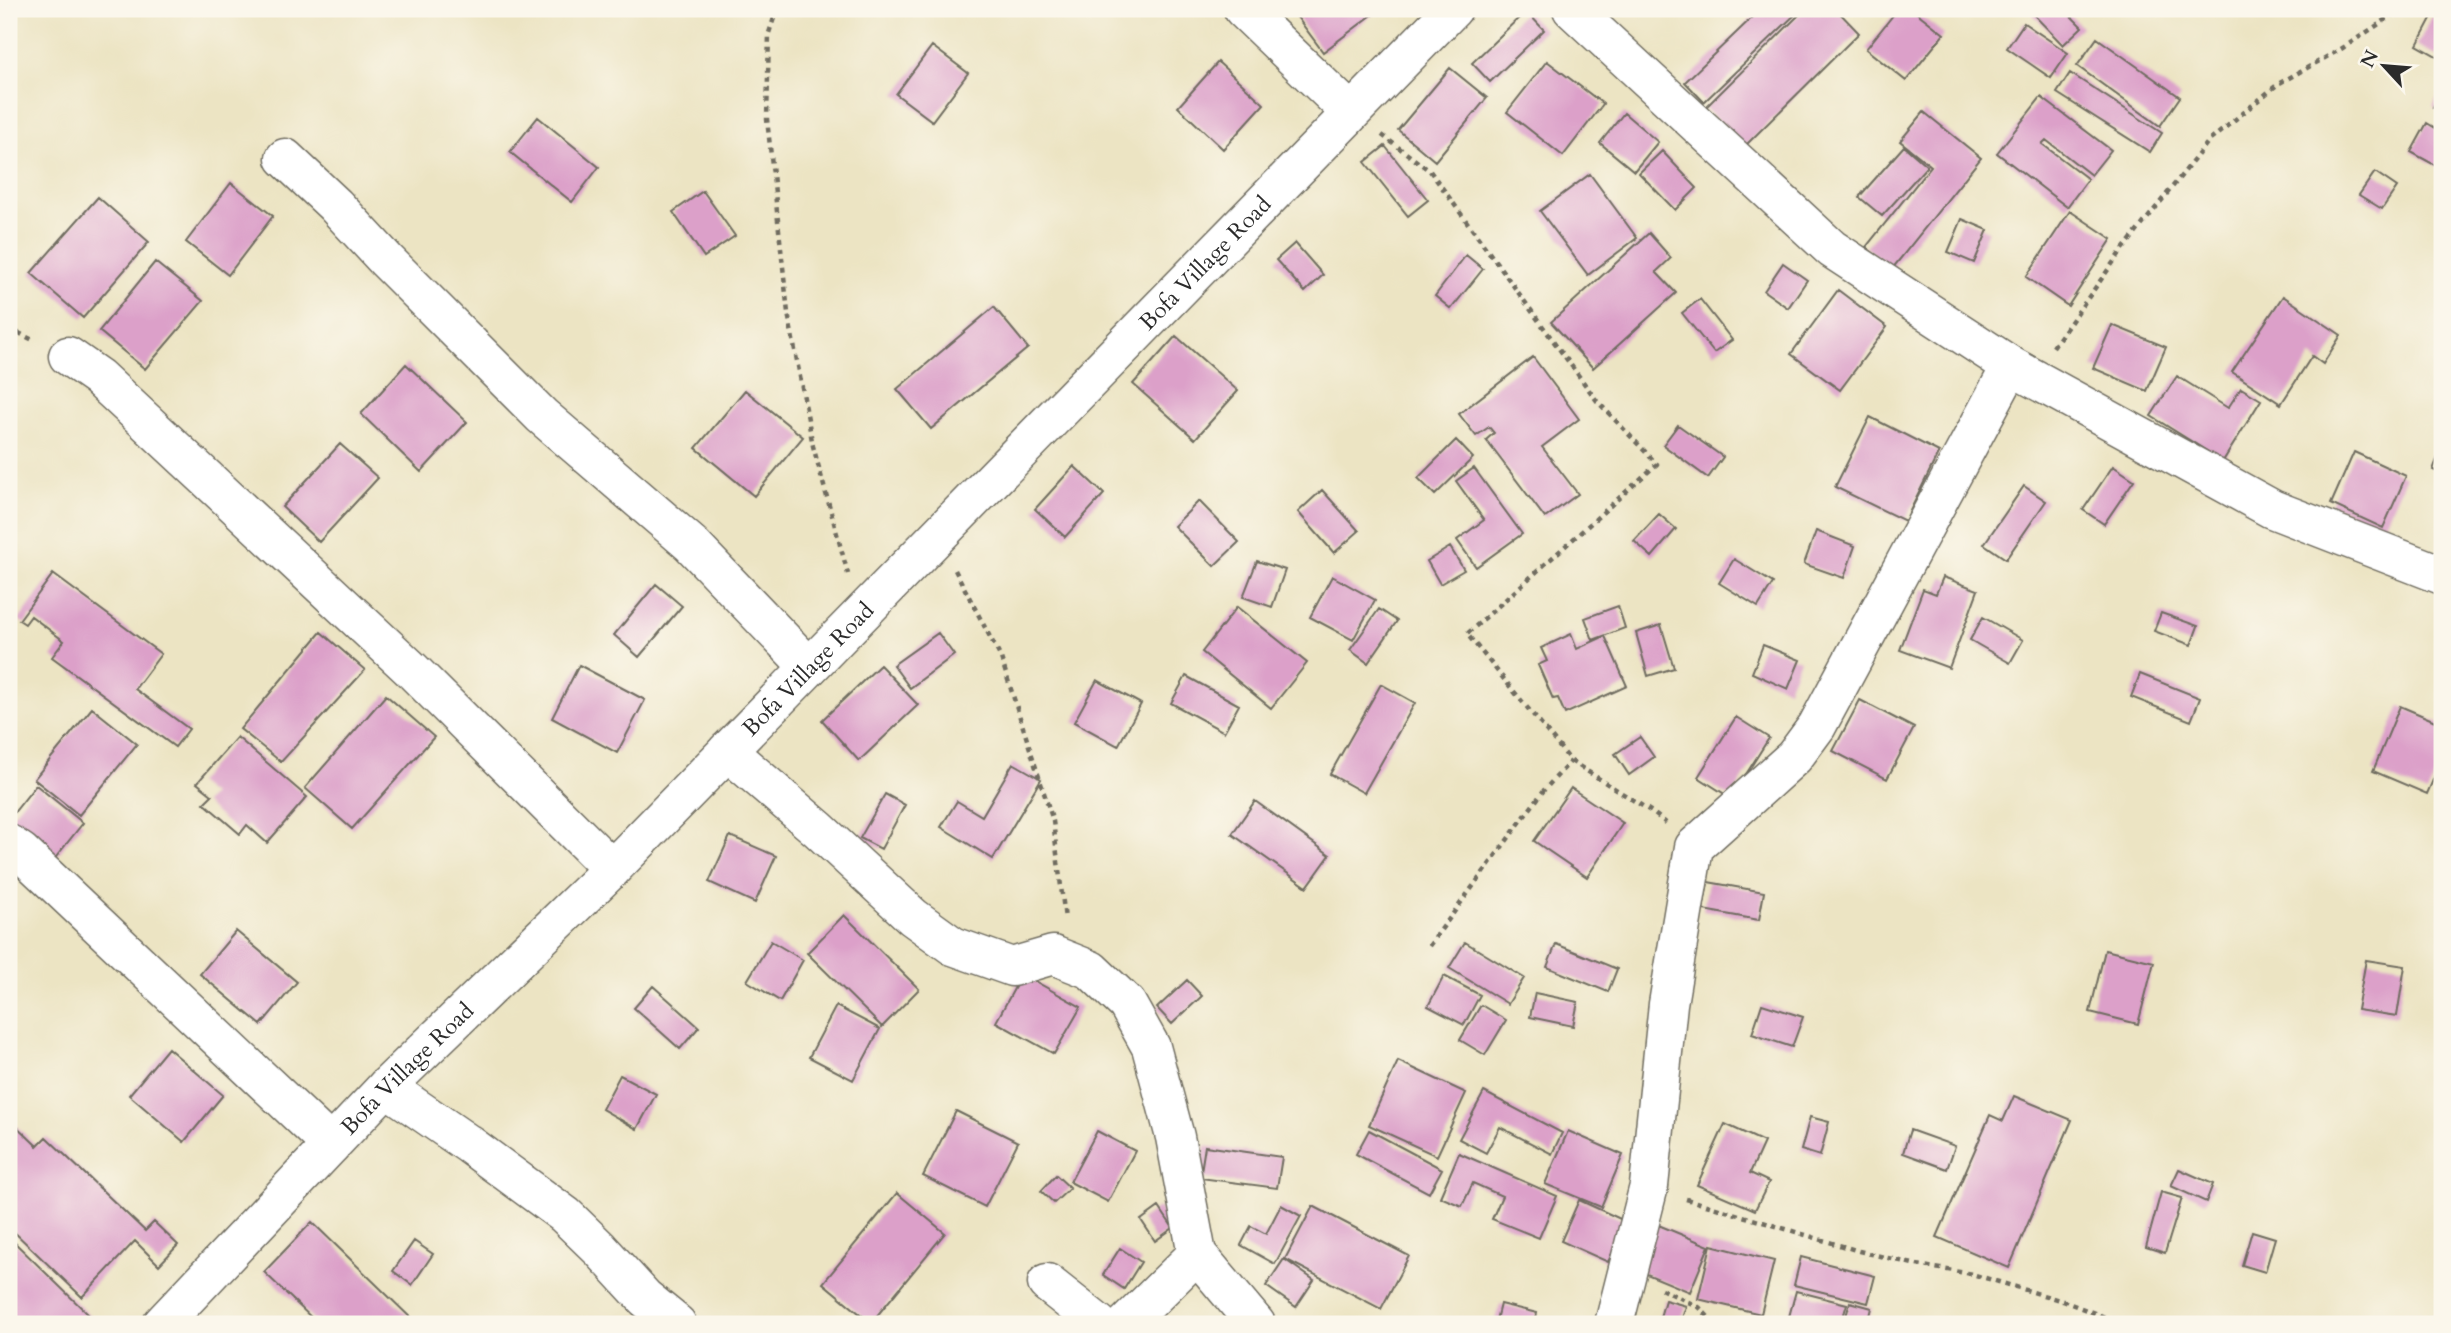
<svg xmlns="http://www.w3.org/2000/svg" width="2451" height="1333" font-family="Cardo,serif">
<style>
.building{fill:#dca0c9}
.lines{fill:none;stroke-linecap:round;stroke-linejoin:round}
.minor-casing{stroke:#6f6c60;stroke-width:41}
.path{stroke:#6f6c60;stroke-width:4.5;stroke-dasharray:5 5;stroke-linecap:butt}
.minor{stroke:#fff;stroke-width:38}
.labels{text-anchor:middle;stroke-width:5;stroke-linejoin:round;paint-order:stroke}
.street-label{font-size:23px;fill:#2b2b2b;stroke:#fbf7ec}
</style>
<rect width="100%" height="100%" fill="#fbf7ec"/>
<filter id="ink" filterUnits="userSpaceOnUse"><feTurbulence type="fractalNoise" baseFrequency=".0143" numOctaves="2"/><feDisplacementMap in="SourceGraphic" scale="14" xChannelSelector="R" yChannelSelector="G"/><feConvolveMatrix kernelMatrix="1 2 1 2 8 2 1 2 1" color-interpolation-filters="sRGB"/></filter>
<filter id="wash" filterUnits="userSpaceOnUse"><feTurbulence type="fractalNoise" baseFrequency=".00686" numOctaves="4" result="noise"/><feDisplacementMap in="SourceGraphic" scale="28" xChannelSelector="R" yChannelSelector="G"/><feGaussianBlur stdDeviation="1.57" result="paint"/><feColorMatrix in="noise" values="0 0 0 0 0 0 0 0 0 0 0 0 0 0 0 0 0 1.4 0 .05"/><feComposite in="paint" operator="in"/></filter>
<g filter="url(#wash)">
<rect width="100%" height="100%" fill="#ece4c3"/>
<g id="blocks">
<path class="building" d="M1308 9H1380L1323 52 1297 17Z
M1761 9H1801L1704 102 1685 82Z
M1805 9H1836L1859 33 1744 147 1705 108Z
M1898 9H1912L1944 34 1906 81 1866 49Z
M2033 9H2064L2082 27 2063 45 2030 11Z
M2436 9H2442V59L2417 45Z
M1526 11 1544 30 1490 82 1472 63Z
M2024 23 2068 53 2051 78 2007 48Z
M2097 38 2180 97 2160 126 2077 66Z
M932 46 968 73 932 121 896 94Z
M1547 61 1603 104 1563 156 1507 112Z
M1218 62 1264 104 1223 149 1178 107Z
M1450 68 1487 98 1435 161 1398 130Z
M2070 73 2162 133 2150 152 2057 93Z
M2442 88V112L2433 107Z
M2041 97 2111 150 2091 175 2046 140 2042 144 2088 179 2067 207 1997 153Z
M1924 112 1981 158 1892 269 1866 247 1931 166 1900 141Z
M1624 113 1658 142 1634 171 1600 143Z
M538 117 599 167 572 202 510 152Z
M2427 123 2442 132V169L2411 152Z
M1385 146 1428 200 1408 216 1365 162Z
M1904 146 1927 166 1882 216 1859 197Z
M1662 151 1697 188 1675 210 1639 173Z
M2375 172 2397 187 2382 209 2359 195Z
M1590 174 1637 238 1588 275 1540 211Z
M231 183 273 216 228 275 186 242Z
M703 191 735 236 704 257 673 212Z
M98 197 149 242 83 318 31 273Z
M2070 211 2112 239 2068 306 2026 277Z
M1962 219 1988 230 1974 263 1948 252Z
M1649 233 1671 258 1656 272 1676 293 1593 368 1551 322Z
M1295 243 1323 275 1305 292 1276 260Z
M1466 255 1483 269 1451 309 1435 296Z
M155 262 203 301 145 369 99 331Z
M1783 263 1807 280 1788 308 1764 291Z
M1838 290 1887 327 1840 390 1791 354Z
M2283 296 2341 335 2323 364 2312 356 2281 404 2232 372Z
M1700 299 1732 340 1714 353 1682 313Z
M994 307 1028 348 931 429 897 389Z
M2112 325 2166 347 2147 391 2093 368Z
M1176 336 1238 391 1195 439 1133 384Z
M1533 357 1579 419 1542 447 1578 494 1545 518 1486 440 1494 433 1489 427 1476 436 1459 414Z
M406 364 467 422 421 472 361 414Z
M2177 376 2228 408 2241 388 2261 400 2223 461 2151 416Z
M745 390 803 437 754 496 696 448Z
M1870 417 1939 452 1905 521 1835 487Z
M1678 425 1723 457 1708 478 1663 445Z
M1456 440 1473 458 1435 495 1418 478Z
M340 444 378 478 319 542 282 507Z
M2442 447V474L2433 470Z
M2354 452 2406 476 2383 528 2331 504Z
M1074 466 1104 494 1065 537 1035 509Z
M2113 466 2134 480 2104 524 2083 510Z
M1474 468 1522 534 1476 567 1457 540 1484 520 1456 481Z
M2024 486 2046 501 2006 559 1984 544Z
M1322 490 1359 531 1334 553 1298 512Z
M1199 501 1239 542 1214 566 1174 526Z
M1659 514 1676 529 1652 557 1634 541Z
M1816 531 1855 546 1844 578 1804 564Z
M1450 547 1464 570 1440 584 1427 561Z
M1734 559 1773 583 1758 607 1719 583Z
M1257 561 1285 570 1272 607 1243 597Z
M53 574 161 654 135 689 189 729 175 747 52 657 64 641 31 616 25 624 19 620Z
M1332 576 1375 600 1353 640 1310 617Z
M1943 577 1978 590 1949 668 1900 650 1923 589 1936 594Z
M656 584 682 606 639 657 614 635Z
M1618 606 1625 628 1593 640 1585 618Z
M1237 607 1307 663 1271 708 1202 652Z
M1379 609 1397 621 1368 663 1350 650Z
M2161 613 2198 626 2191 645 2154 631Z
M1983 617 2023 640 2010 663 1970 640Z
M1661 625 1674 668 1648 676 1636 633Z
M321 632 365 670 281 762 240 729Z
M938 633 954 655 910 688 893 665Z
M1571 634 1577 649 1605 636 1627 686 1565 714 1558 698 1553 699 1538 665 1547 661 1541 648Z
M1763 645 1800 660 1788 689 1752 673Z
M579 665 645 700 617 753 552 718Z
M880 665 918 705 859 761 822 720Z
M2140 674 2200 698 2191 721 2131 697Z
M1186 676 1239 705 1224 732 1171 703Z
M1097 680 1141 704 1118 746 1074 722Z
M1381 684 1415 703 1364 793 1330 774Z
M386 695 434 737 352 829 305 788Z
M1860 700 1914 728 1887 779 1833 751Z
M2400 706 2442 724V759L2427 794 2373 771Z
M92 708 137 744 79 815 34 779Z
M1736 717 1769 738 1731 798 1698 777Z
M237 737 307 797 267 843 247 825 240 834 204 803 212 795 197 783Z
M1640 737 1654 757 1629 775 1615 754Z
M1013 763 1041 779 993 859 941 827 957 801 982 816Z
M36 785 83 823 52 862 9 827V819Z
M1571 788 1623 823 1587 877 1534 841Z
M885 794 905 805 881 849 860 838Z
M1255 801 1330 855 1307 887 1232 834Z
M730 836 776 856 755 903 709 882Z
M1708 882 1764 892 1759 920 1703 910Z
M844 915 919 989 882 1027 807 953Z
M236 931 297 982 261 1025 200 974Z
M771 941 803 960 780 1001 747 981Z
M1465 942 1524 978 1508 1004 1449 968Z
M1556 944 1617 969 1608 992 1547 967Z
M2105 950 2154 962 2138 1024 2090 1012Z
M2366 960 2405 966 2397 1016 2357 1010Z
M1022 974 1081 1007 1054 1054 996 1022Z
M1444 976 1480 995 1464 1025 1428 1006Z
M1187 980 1202 996 1172 1024 1157 1008Z
M653 986 699 1027 680 1049 634 1008Z
M1535 993 1578 1002 1573 1026 1530 1017Z
M1762 1004 1803 1017 1792 1047 1752 1034Z
M1481 1005 1506 1020 1485 1055 1460 1040Z
M836 1006 880 1029 853 1080 809 1057Z
M168 1048 223 1095 184 1142 129 1095Z
M1398 1061 1466 1093 1437 1156 1369 1125Z
M620 1075 656 1094 637 1129 602 1109Z
M1484 1092 1562 1133 1552 1154 1500 1127 1486 1153 1459 1139Z
M2014 1096 2072 1120 2009 1268 1937 1237 1990 1115 2003 1121Z
M956 1111 1018 1142 985 1207 923 1176Z
M1810 1117 1829 1122 1820 1156 1801 1150Z
M9 1119 37 1146 46 1137 145 1231 154 1222 178 1245 159 1265 135 1241 82 1297 9 1227Z
M1725 1124 1764 1142 1750 1173 1769 1182 1755 1210 1697 1185Z
M1369 1130 1442 1169 1429 1193 1356 1154Z
M1910 1130 1955 1146 1947 1169 1903 1153Z
M1097 1131 1135 1151 1108 1202 1070 1182Z
M1568 1131 1623 1155 1601 1207 1545 1184Z
M1205 1146 1282 1157 1277 1188 1200 1178Z
M1459 1153 1557 1196 1539 1238 1492 1219 1502 1196 1473 1183 1462 1206 1440 1197Z
M2179 1169 2213 1184 2206 1202 2171 1186Z
M1056 1175 1070 1188 1054 1203 1041 1191Z
M2161 1192 2182 1198 2165 1253 2146 1247Z
M897 1193 945 1233 871 1323 823 1283Z
M1579 1200 1627 1222 1608 1262 1561 1241Z
M1281 1205 1301 1216 1275 1264 1241 1245 1251 1226 1266 1234Z
M1313 1206 1409 1256 1381 1309 1285 1259Z
M1159 1207 1173 1228 1155 1241 1141 1220Z
M312 1222 417 1324H318L264 1272Z
M1656 1224 1709 1246 1690 1292 1637 1270Z
M2252 1231 2275 1238 2265 1272 2242 1265Z
M9 1237 91 1317 84 1324H9Z
M414 1241 433 1254 412 1285 393 1271Z
M1711 1245 1774 1261 1761 1314 1698 1299Z
M1120 1248 1141 1262 1124 1289 1103 1275Z
M1801 1257 1875 1276 1868 1303 1794 1285Z
M1284 1259 1314 1280 1296 1307 1266 1286Z
M1796 1291 1847 1304 1841 1324H1787Z
M1665 1300 1686 1306 1680 1324H1658Z
M1850 1302 1872 1308 1868 1324H1844Z
M1500 1304 1537 1313 1535 1324H1495Z"/>
</g>
</g>
<g filter="url(#ink)">
<use href="#blocks" fill-opacity="0" stroke="#6f6c60" stroke-width="2"/>
<g class="lines">
<g class="minor-casing">
<g id="minor">
<path d="M1243 9 1350 112"/>
<path d="M1572 9 1832 249 2011 366 2272 509 2442 575"/>
<path d="M285 158 335 205 386 260 542 416 691 544 809 667"/>
<path d="M68 356 98 377 413 671 612 869"/>
<path d="M727 751 818 829 913 917 953 946 1012 967 1053 955 1091 970 1127 1004 1151 1047 1175 1137 1197 1254 1256 1324"/>
<path d="M9 844 21 852 331 1145"/>
<path d="M386 1087 470 1145 565 1215 600 1249 645 1298 677 1324"/>
<path d="M1047 1283 1099 1324"/>
<path id="s1" d="M162 1324 386 1087 612 869 1453 9"/>
<path d="M1126 1324 1197 1254"/>
<path d="M1614 1324 1649 1186 1668 1004 1694 847 1794 757 1817 726 2011 366"/>
</g>
</g>
<path class="path" d="M777 9 769 33 767 119 788 313 813 446 848 574
M1382 135 1430 171 1597 401 1657 464 1467 634 1571 761 1652 812 1666 823
M9 328 35 341
M2053 347 2120 253 2208 142 2278 84 2341 49 2402 9
M955 570 1001 658 1053 821 1065 919
M1429 946 1544 790 1571 761
M1686 1199 1859 1251 1917 1265 1972 1274 2063 1301 2123 1324
M1661 1289 1699 1307 1715 1324"/>
<use href="#minor" class="minor"/>
</g>
</g>
<g class="labels">
<g class="street-label">
<text dy="8" stroke="none"><textPath href="#s1" startOffset="1488">Bofa Village Road</textPath></text>
<text dy="8" stroke="none"><textPath href="#s1" startOffset="920">Bofa Village Road</textPath></text>
<text dy="8" stroke="none"><textPath href="#s1" startOffset="354">Bofa Village Road</textPath></text>
</g>
</g>
<rect width="2451" height="1333" fill="none" stroke="#fbf7ec" stroke-width="35"/>
<g transform="translate(2384 66) rotate(296)" stroke="#fbf7ec" stroke-width="5" paint-order="stroke">
<path d="M0-5L12 26L0 18L-12 26Z" fill="#2b2b2b"/>
<text y="-10" font-size="19" font-weight="bold" text-anchor="middle" fill="#2b2b2b">N</text>
</g>
</svg>
